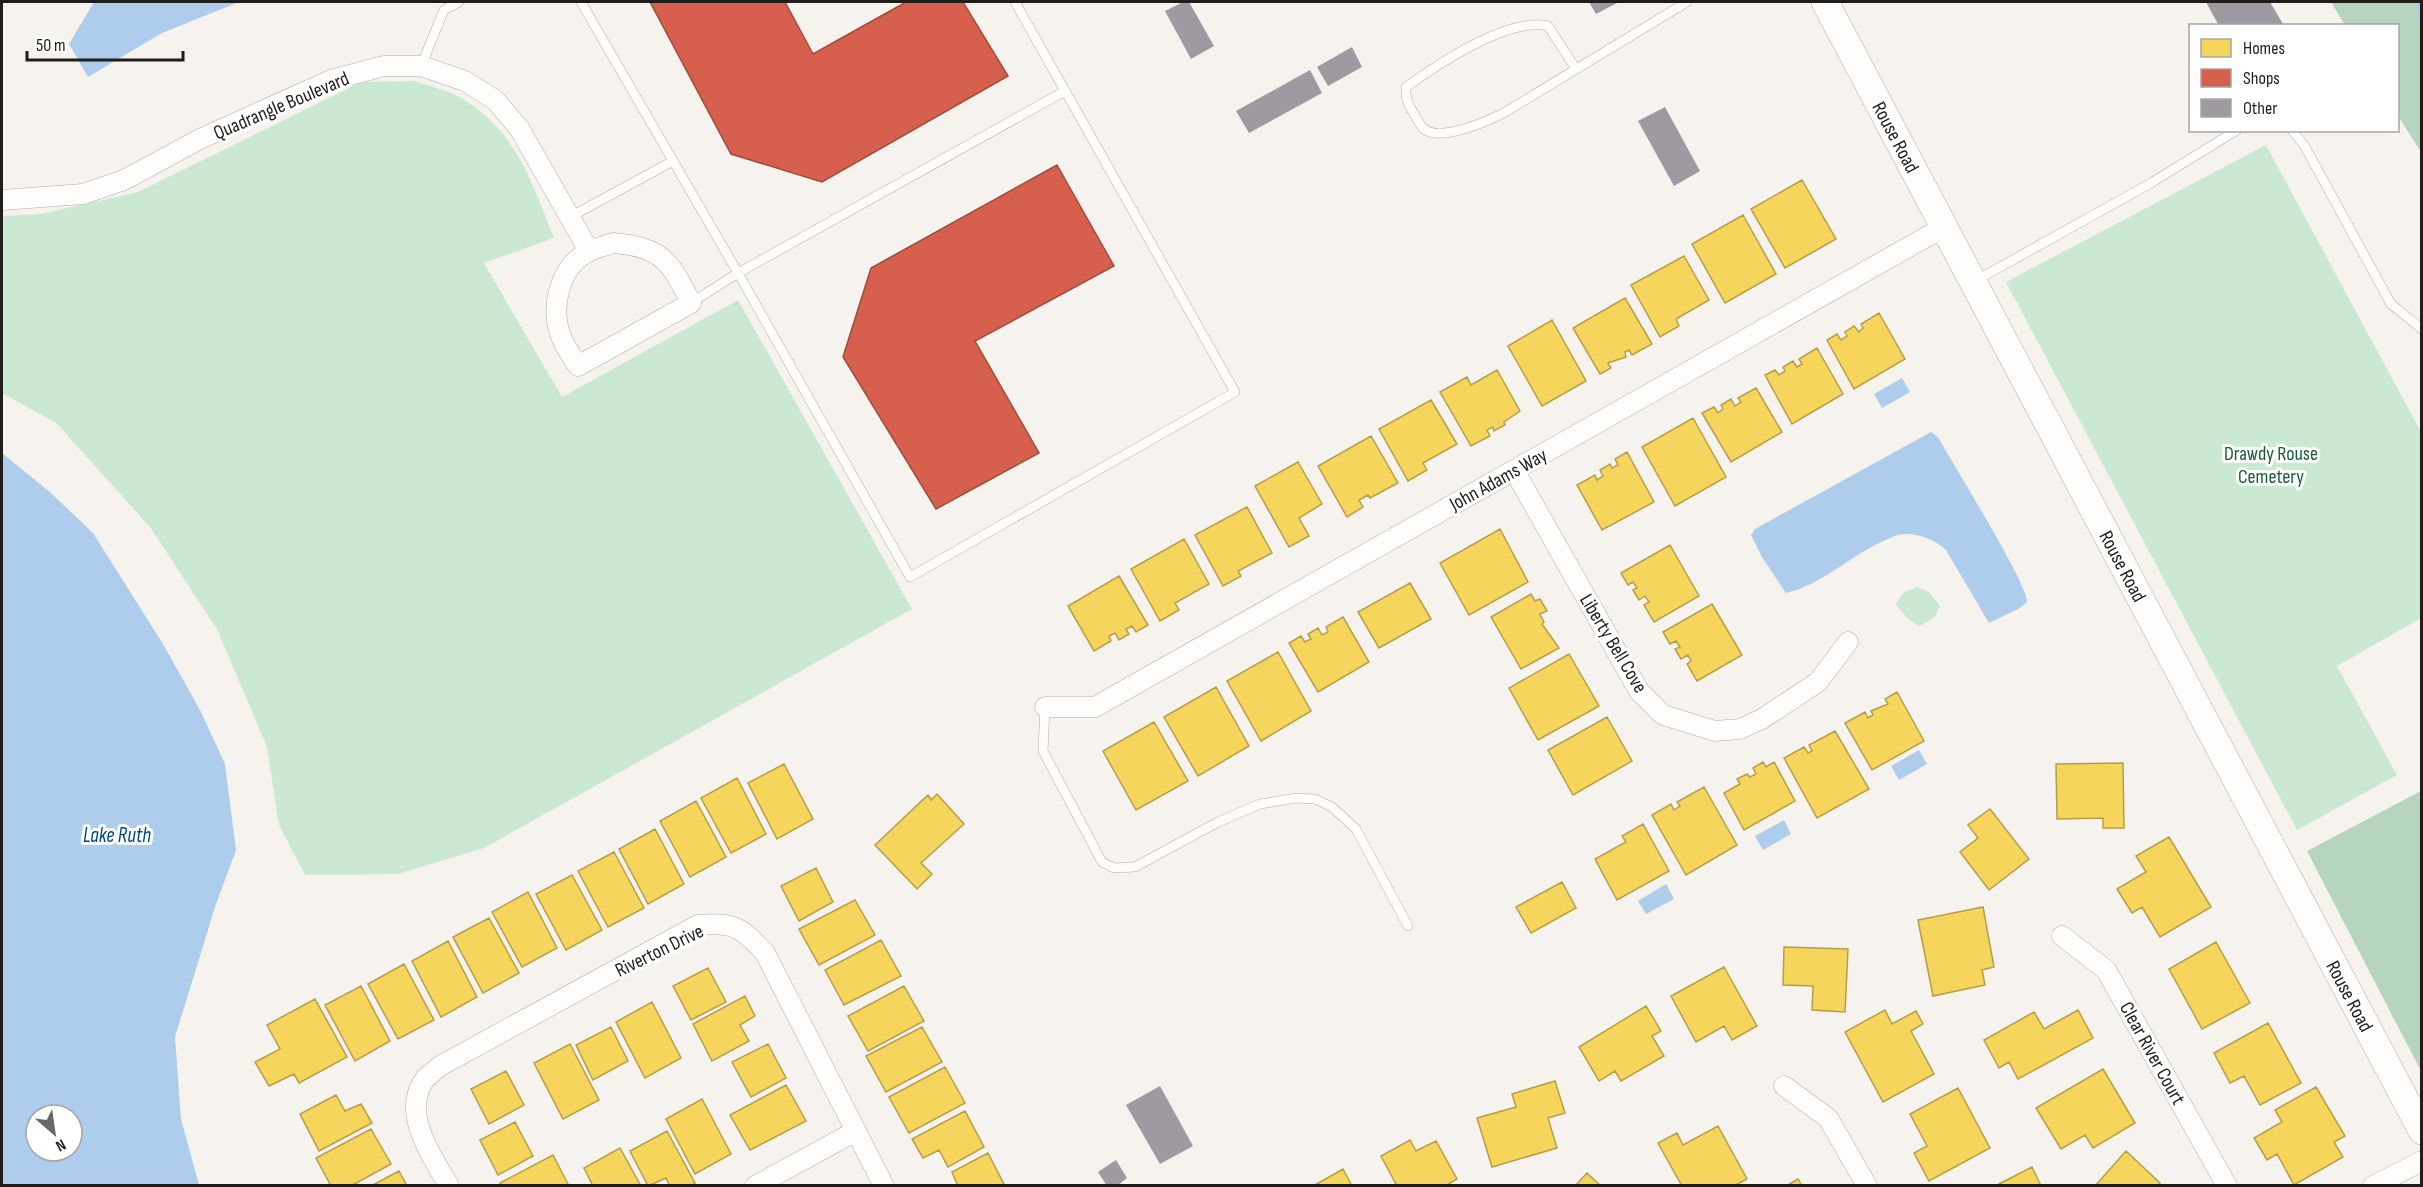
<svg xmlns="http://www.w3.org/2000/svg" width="2423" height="1187" font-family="'Sofia Sans Condensed',sans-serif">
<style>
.green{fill:#cbe8d2}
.forest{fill:#b6d5bf}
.water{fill:#aecceb;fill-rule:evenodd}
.homes{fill:#f6d55c;stroke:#b69e48;stroke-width:1.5}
.shops{fill:#d6604d;stroke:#9f4c3e;stroke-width:1.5}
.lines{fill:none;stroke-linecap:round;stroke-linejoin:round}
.stream{stroke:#aecceb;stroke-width:6}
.building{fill:#9f99a1}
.lane-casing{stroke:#b0adaa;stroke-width:10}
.street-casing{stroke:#b0adaa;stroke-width:21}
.secondary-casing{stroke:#b0adaa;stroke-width:28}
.lane{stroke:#fefdfc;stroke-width:9}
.street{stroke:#fefdfc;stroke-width:20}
.secondary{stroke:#fefdfc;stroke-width:27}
.labels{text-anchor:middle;stroke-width:6;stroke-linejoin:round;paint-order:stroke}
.street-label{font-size:20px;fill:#201d1a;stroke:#fff}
.park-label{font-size:20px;fill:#175c38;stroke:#fff}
.water-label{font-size:21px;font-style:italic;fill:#004980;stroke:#fff}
</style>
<rect width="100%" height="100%" fill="#f6f2ee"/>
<path class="green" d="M415 81C431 87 452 91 466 101 518 135 532 183 554 238L484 263 562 397 738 300 912 609 484 848 398 874 305 875 279 825 267 747 217 629 150 527 56 423 2 393V216L41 214 138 192 361 82Z
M2266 145 2421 432V618L2337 666 2397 775 2297 830 2006 282Z
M1917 587 1929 592 1940 606 1934 618 1919 626 1907 618 1896 604 1904 592Z"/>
<path class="forest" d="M2331 2H2421V152L2398 116V26L2345 25Z
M2421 791V1071L2307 851Z"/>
<path class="water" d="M94 2H239L162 33 88 77 69 44Z
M1902 378 1910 392 1882 408 1874 394Z
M1931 432 1938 437C1951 461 2029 586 2027 602L2020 608 1989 623 1946 550C1935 539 1914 531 1898 535 1893 536 1886 540 1881 542 1849 557 1821 585 1786 593L1762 557 1751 535 1755 529Z
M2 453 51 493 93 533 163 644 200 710 225 764 236 850 216 904 175 1037 181 1119 199 1185H2ZM36 1115H72V1151H36Z
M1919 750 1927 764 1899 780 1891 766Z
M1784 820 1791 834 1763 850 1755 836Z
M1666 884 1674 899 1646 914 1638 901Z"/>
<path class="homes" d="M1802 180 1836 239 1785 268 1751 209Z
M1743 215 1776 274 1725 303 1692 244Z
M1684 256 1709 300 1676 319 1679 326 1660 337 1631 285Z
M1625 298 1652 344 1632 355 1629 350 1625 352 1626 357 1608 363 1611 368 1600 374 1573 328Z
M1879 313 1905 359 1854 389 1827 340 1837 334 1841 340 1847 336 1845 332 1854 326 1859 332 1863 328 1861 324Z
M1552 320 1586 381 1542 406 1508 346Z
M1817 348 1843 394 1792 424 1765 375 1775 370 1779 375 1785 371 1783 367 1793 361 1797 367 1802 364 1799 359Z
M1497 370 1520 411 1504 422 1505 425 1494 431 1493 427 1487 430 1490 436 1471 446 1440 392 1467 377 1471 385Z
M1756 388 1782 432 1731 462 1702 413 1714 407 1718 413 1723 409 1721 405 1731 399 1735 406 1741 402 1738 398Z
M1431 400 1457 444 1423 463 1427 470 1408 481 1379 429Z
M1693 418 1726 477 1675 506 1642 447Z
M1371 436 1398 483 1370 498 1368 495 1359 500 1363 507 1347 517 1318 466Z
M1627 452 1654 502 1602 530 1577 485 1595 475 1597 480 1603 476 1600 470 1610 464 1612 468 1618 465 1615 459Z
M1298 462 1322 504 1299 518 1309 536 1289 547 1255 486Z
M1247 507 1272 553 1238 571 1241 576 1223 586 1195 535Z
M1500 529 1528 582 1469 615 1440 563Z
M1184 539 1209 584 1175 603 1179 610 1160 621 1131 569Z
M1670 545 1699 596 1654 622 1644 605 1649 602 1645 596 1639 600 1633 590 1637 588 1633 582 1628 585 1621 573Z
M1119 576 1148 625 1136 632 1132 626 1126 629 1129 634 1119 640 1115 633 1109 636 1111 641 1094 651 1068 606Z
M1410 583 1431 619 1379 648 1358 612Z
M1531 594 1535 601 1540 599 1547 611 1540 614 1544 622 1542 624 1559 648 1521 669 1491 617Z
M1712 604 1742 655 1697 681 1687 664 1691 661 1688 655 1681 659 1675 649 1680 647 1676 641 1670 644 1663 632Z
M1343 617 1369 662 1318 692 1289 643 1301 636 1305 642 1311 639 1308 634 1318 628 1322 635 1328 632 1326 627Z
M1278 652 1311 711 1261 741 1227 681Z
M1569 654 1599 706 1538 740 1509 688Z
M1216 687 1249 746 1198 776 1164 717Z
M1897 692 1924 741 1872 770 1845 723 1865 712 1868 718 1873 715 1871 711 1888 704 1885 699Z
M1607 717 1632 761 1573 795 1548 750Z
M1154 722 1188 781 1136 810 1103 751Z
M1835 731 1869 789 1817 818 1784 758 1804 747 1808 753 1812 751 1809 745Z
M1763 762 1766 767 1774 762 1795 801 1744 830 1724 793 1740 784 1737 779 1747 774 1750 777 1756 774 1753 768Z
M2123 763 2124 828H2103V818L2057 819 2056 764Z
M784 764 813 819 777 839 748 783Z
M737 778 766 834 731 853 701 798Z
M1704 787 1737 845 1686 875 1652 815 1671 804 1674 810 1680 806 1677 802Z
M937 794 964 824 921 863 932 874 917 889 875 845 928 795 931 800Z
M696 801 726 857 690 877 660 821Z
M1990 809 2029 859 1989 890 1960 852 1978 838 1968 825Z
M1643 824 1669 871 1617 900 1595 859 1626 842 1622 836Z
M655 829 684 884 648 904 619 849Z
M2169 837 2211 907 2160 937 2142 907 2132 913 2117 889 2146 872 2136 856Z
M614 852 644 908 608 927 578 871Z
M816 868 833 902 799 921 781 886Z
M572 875 602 930 566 950 536 894Z
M1562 882 1576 908 1531 933 1516 907Z
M528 892 557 948 522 967 492 912Z
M855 900 875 935 819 965 799 929Z
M1983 907 1994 967 1982 970 1985 985 1933 996 1918 920Z
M489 918 519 973 483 993 453 937Z
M881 940 901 976 844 1005 825 970Z
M448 941 477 997 441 1017 412 961Z
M2216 942 2250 1003 2202 1029 2169 969Z
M1784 947 1848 949 1845 1012 1812 1010 1813 986 1783 985Z
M404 964 434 1020 398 1039 368 984Z
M1724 967 1757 1026 1732 1040 1724 1026 1696 1042 1671 996Z
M708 968 726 1002 691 1020 673 986Z
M361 986 390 1041 355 1061 325 1005Z
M904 986 924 1021 868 1051 848 1016Z
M745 996 755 1016 740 1025 749 1041 712 1061 693 1024Z
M315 999 347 1057 299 1083 294 1074 269 1086 255 1062 280 1049 267 1025Z
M652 1002 681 1058 645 1078 616 1022Z
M1646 1006 1661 1031 1652 1036 1664 1056 1621 1081 1615 1071 1599 1081 1579 1047Z
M1885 1010 1892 1024 1916 1011 1923 1024 1911 1031 1934 1074 1883 1102 1845 1032Z
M2078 1010 2093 1038 2018 1079 2009 1062 1999 1068 1984 1040 2034 1012 2044 1029Z
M2268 1023 2301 1083 2260 1105 2244 1076 2230 1083 2214 1053Z
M611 1027 628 1061 593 1080 576 1045Z
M922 1027 942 1062 886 1092 866 1056Z
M570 1044 599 1100 563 1119 534 1063Z
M768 1044 786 1078 751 1097 732 1062Z
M945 1067 965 1103 909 1133 889 1097Z
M2103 1069 2135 1123 2093 1148 2085 1135 2061 1149 2036 1108Z
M506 1071 524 1105 489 1124 471 1089Z
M1555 1081 1565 1113 1548 1118 1557 1148 1492 1167 1477 1118 1516 1107 1512 1094Z
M786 1085 806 1121 750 1150 730 1115Z
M2316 1087 2345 1136 2334 1142 2343 1157 2294 1185 2277 1154 2267 1160 2254 1138 2282 1122 2275 1110Z
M1958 1088 1990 1148 1929 1181 1914 1153 1927 1146 1910 1114Z
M336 1095 345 1111 361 1104 372 1123 319 1151 300 1114Z
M702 1099 731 1154 695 1174 666 1119Z
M965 1111 984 1147 948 1167 939 1150 923 1158 912 1139Z
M515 1122 533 1156 498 1175 480 1140Z
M1718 1126 1747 1179 1734 1186H1682L1658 1143 1677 1133 1683 1145Z
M371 1129 391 1164 351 1186H331L316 1158Z
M667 1131 695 1183 691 1186H670L666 1178 648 1186 630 1151Z
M1410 1140 1416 1151 1436 1141 1457 1179 1445 1186H1397L1381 1156Z
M620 1148 641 1186H593L584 1168Z
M2126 1151 2160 1183 2157 1186H2095Z
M988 1153 1005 1186H958L952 1172Z
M553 1155 569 1186H502L500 1183Z
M2032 1167 2041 1186H1995Z
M1343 1169 1352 1186H1313Z
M399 1171 407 1186H371Z
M1587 1173 1601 1186H1575Z
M1798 1179 1802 1186H1786Z"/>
<path class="shops" d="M650 2H785L813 54 906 2H963L1008 76 822 182 731 154Z
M1057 165 1114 266 975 341 1039 453 936 509 843 357 871 268Z"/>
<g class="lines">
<path class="stream" d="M2418 2 2422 19"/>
</g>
<path class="building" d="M1183 2H1189L1214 46 1191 59 1165 11Z
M1589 2H1619L1596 14Z
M2206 2H2270L2283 24 2219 26Z
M1352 47 1362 67 1328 86 1317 67Z
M1310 70 1322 93 1249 133 1236 111Z
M1665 107 1700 171 1674 186 1638 121Z
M1160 1086 1193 1146 1160 1164 1126 1105Z
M1116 1160 1127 1178 1117 1186H1107L1098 1172Z"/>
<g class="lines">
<g class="lane-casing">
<path id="lane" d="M581 2 738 273 1065 91
M421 66 444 10 459 2
M1576 69 1548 26C1508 17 1438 64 1406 87 1405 98 1408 104 1414 114 1417 119 1420 126 1424 129 1440 142 1485 122 1502 114L1687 2
M2292 130 2304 145 2391 304 2422 329
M570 217 673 161
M1975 281 2151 183 2237 130
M691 303 738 273 910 577 1235 392 1015 2
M1045 707 1043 751 1102 862 1114 868 1135 867 1218 822 1260 804 1296 798 1315 799 1332 807 1356 829 1408 926"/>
</g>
<g class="street-casing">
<path id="street" d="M2 200 83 194 124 180 202 138 331 80 384 66H421L465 81 495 100 519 128 589 251
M613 243C662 247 670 261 691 303L578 366C573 358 567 350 563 341 548 311 559 265 590 251 597 247 606 246 613 243Z
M1514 470 1639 691 1663 715 1715 731 1740 729 1762 719 1818 682 1848 642
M1045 707H1095L1944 227
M2062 936 2106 970 2227 1186
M1784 1086 1828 1118 1867 1186
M449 1186C433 1158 402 1115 423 1082 426 1076 435 1071 440 1066L698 925C734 922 741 927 765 953L884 1186
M755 1186 856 1131
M2373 1186 2422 1161"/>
</g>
<g class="secondary-casing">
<path id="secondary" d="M1825 2 2422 1131"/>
</g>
<use href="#lane" class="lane"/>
<use href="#street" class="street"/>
<use href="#secondary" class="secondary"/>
</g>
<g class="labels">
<g class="street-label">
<text transform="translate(281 105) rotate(-23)" y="7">Quadrangle Boulevard</text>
<text transform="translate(1896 137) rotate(62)" y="7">Rouse Road</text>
<text transform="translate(1498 479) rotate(-29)" y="7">John Adams Way</text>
<text transform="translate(2123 566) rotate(62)" y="7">Rouse Road</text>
<text transform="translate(1614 643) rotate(59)" y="7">Liberty Bell Cove</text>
<text transform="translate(659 950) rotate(-26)" y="7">Riverton Drive</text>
<text transform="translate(2350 996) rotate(62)" y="7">Rouse Road</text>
<text transform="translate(2153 1053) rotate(61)" y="7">Clear River Court</text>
</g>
<g class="park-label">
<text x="2271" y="460">Drawdy Rouse<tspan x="2271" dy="23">Cemetery</tspan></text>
</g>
<g class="water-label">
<text x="117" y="842">Lake Ruth</text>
</g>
</g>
<rect width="2423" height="1187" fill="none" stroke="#201d1a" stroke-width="6"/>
<rect x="2189" y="24" width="210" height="108" fill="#ffffff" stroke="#a6a5a3" stroke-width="1.5"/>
<rect x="2201" y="39" width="30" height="18" fill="#f6d55c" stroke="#a6a5a3" stroke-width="1.5"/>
<text x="2243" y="54" font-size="18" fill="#201d1a">Homes</text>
<rect x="2201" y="69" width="30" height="18" fill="#d6604d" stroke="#a6a5a3" stroke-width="1.5"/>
<text x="2243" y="84" font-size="18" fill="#201d1a">Shops</text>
<rect x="2201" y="99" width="30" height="18" fill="#9f99a1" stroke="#a6a5a3" stroke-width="1.5"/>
<text x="2243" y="114" font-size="18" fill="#201d1a">Other</text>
<g transform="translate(54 1133) rotate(151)"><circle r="28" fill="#ffffff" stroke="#a6a5a3" stroke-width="1.5"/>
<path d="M0-4.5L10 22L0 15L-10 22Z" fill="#6b6864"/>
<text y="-9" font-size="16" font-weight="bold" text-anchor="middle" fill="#201d1a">N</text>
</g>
<path d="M27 51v9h156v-9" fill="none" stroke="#201d1a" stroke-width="3"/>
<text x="36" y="51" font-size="18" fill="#201d1a" stroke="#ffffff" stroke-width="4.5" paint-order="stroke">50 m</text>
</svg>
